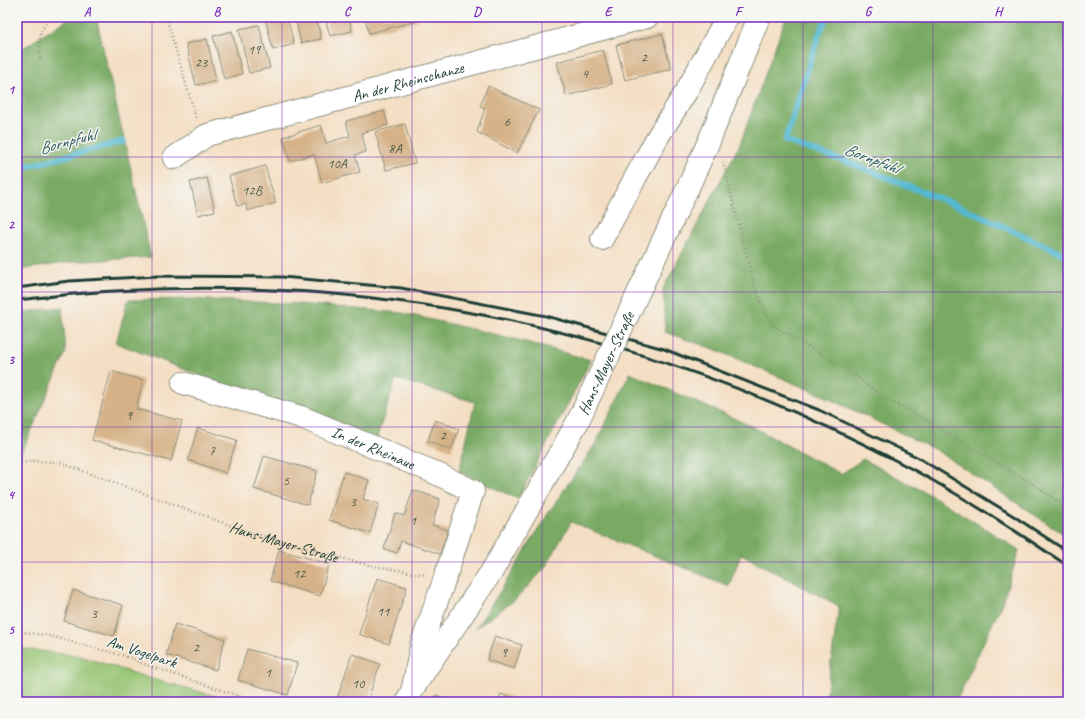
<svg xmlns="http://www.w3.org/2000/svg" width="1085" height="719" font-family="Caveat,sans-serif">
<style>
.green{fill:#97c472;stroke:#5b8053}
.forest{fill:#79aa64;stroke:#4c744c}
.lines{fill:none;stroke-linecap:round;stroke-linejoin:round}
.stream{stroke:#52b8d1;stroke-width:6}
.building{fill:#d6b288}
.minor-casing{stroke:#8a8e7c;stroke-width:24}
.path{stroke:#8a8e7c;stroke-width:2.5;stroke-dasharray:1 3;stroke-linecap:butt}
.minor{stroke:#fff;stroke-width:22}
.rail{stroke:#1f3d34;stroke-width:3}
.minor-bridge-casing{stroke:#8a8e7c;stroke-width:24;stroke-linecap:butt}
.minor-bridge{stroke:#fff;stroke-width:22}
.grid{fill:none;stroke:#7b2cbf;stroke-width:1;stroke-opacity:0.55}
.labels{text-anchor:middle;stroke-width:3;stroke-linejoin:round;paint-order:stroke}
.number-label{font-size:14px;fill:#4d5a49}
.street-label{font-size:16px;fill:#1f3d34;stroke:#f6f6f2}
.water-label{font-size:17px;font-style:italic;fill:#2c5c5b;stroke:#f6f6f2}
.neatline{fill:none;stroke:#7b2cbf;stroke-width:1.5}
.grid-label{font-size:13px;text-anchor:middle;font-weight:bold;fill:#7b2cbf}
</style>
<rect width="100%" height="100%" fill="#f6f6f2"/>
<filter id="ink" filterUnits="userSpaceOnUse"><feTurbulence type="fractalNoise" baseFrequency=".025" numOctaves="2"/><feDisplacementMap in="SourceGraphic" scale="8" xChannelSelector="R" yChannelSelector="G"/><feConvolveMatrix kernelMatrix="1 2 1 2 8 2 1 2 1" color-interpolation-filters="sRGB"/></filter>
<filter id="wash" filterUnits="userSpaceOnUse"><feTurbulence type="fractalNoise" baseFrequency=".012" numOctaves="4" result="noise"/><feDisplacementMap in="SourceGraphic" scale="16" xChannelSelector="R" yChannelSelector="G"/><feGaussianBlur stdDeviation="0.9" result="paint"/><feColorMatrix in="noise" values="0 0 0 0 0 0 0 0 0 0 0 0 0 0 0 0 0 1.4 0 .05"/><feComposite in="paint" operator="in"/></filter>
<g filter="url(#wash)">
<rect width="100%" height="100%" fill="#f4dfc4"/>
<path class="green" d="M17 648 80 656 152 679 238 702H17Z"/>
<path class="forest" d="M71 17H96L151 257 72 262 17 270V52Z
M786 17H1068V537L936 450 826 397 714 349 665 332 663 289 740 144Z
M190 299 299 304 402 313 511 338 591 360 518 499 459 472 475 402 396 379 375 443 116 343 128 300Z
M62 307 66 352 17 463V313Z
M630 373 749 425 841 474 863 459 938 499 1019 550 1003 601 956 702H833L826 698 839 606 741 554 729 586 571 522 545 568 516 599 476 628 501 590 549 512 596 443Z"/>
<g class="lines">
<path class="stream" d="M827 17 819 34 785 141 853 164 963 208 1068 256
M17 169 124 141"/>
</g>
<g id="blocks">
<path class="building" d="M265 17H287L294 44 273 50Z
M295 17H316L321 39 301 43Z
M325 17H349L352 31 330 36Z
M365 17H416L417 21 369 33Z
M259 25 270 68 249 73 239 29Z
M232 31 242 74 224 79 213 36Z
M662 34 671 69 625 80 616 45Z
M207 39 216 81 196 85 186 44Z
M603 50 612 84 566 96 557 62Z
M488 86 539 110 517 153 477 132 485 108 480 106Z
M384 111 388 125 362 133 366 152 355 155 360 172 322 183 314 154 290 161 283 137 321 125 326 143 350 136 346 121Z
M405 124 415 163 386 170 375 132Z
M265 166 276 203 247 211 246 204 237 206 229 176Z
M207 178 215 211 198 215 190 182Z
M111 371 143 380 136 409 182 421 171 461 92 440Z
M435 420 459 429 451 450 428 441Z
M198 428 237 440 226 473 188 460Z
M264 456 317 471 308 505 254 489Z
M344 472 369 480 363 499 379 504 370 533 329 520Z
M413 490 440 499 432 525 448 530 440 554 401 541 397 553 384 549 395 513 404 516Z
M279 550 329 564 320 596 270 581Z
M377 578 407 587 389 644 359 634Z
M73 590 123 605 114 636 64 621Z
M175 624 225 639 216 670 166 655Z
M495 636 522 645 514 669 487 660Z
M247 649 297 663 288 695 238 680Z
M352 654 380 664 367 702H336Z
M501 694 523 702H498Z
M436 695 455 702H434Z"/>
</g>
</g>
<g filter="url(#ink)">
<use href="#blocks" fill-opacity="0" stroke="#8a8e7c" stroke-width="1"/>
<g class="lines">
<g class="minor-casing">
<g id="minor">
<path id="s2" d="M174 158 207 135 647 17"/>
<path d="M690 183 709 141 759 17"/>
<path d="M602 239 657 138 686 92 727 17"/>
<path id="s3" d="M183 383 301 417 431 471 473 491 445 578 421 646 413 688"/>
<path d="M407 702 413 688 492 571"/>
</g>
</g>
<g class="path">
<path d="M166 17 196 118"/>
<path d="M40 59V34L49 17"/>
<path d="M723 162 754 285 771 324 846 369 883 397 928 421 1028 481 1068 508"/>
<path id="s1" d="M17 464 31 461 59 462 243 530 363 564 425 575"/>
<path d="M17 631 50 636 128 657 149 666 257 702"/>
<path d="M17 700 19 702"/>
</g>
<use href="#minor" class="minor"/>
<path class="rail" d="M17 288 69 281 158 276 282 277 401 288 546 316 664 349 819 410 917 457 1012 515 1068 552
M17 300C331 261 633 320 912 469 966 498 1017 532 1068 566"/>
<g class="minor-bridge-casing">
<g id="minor-bridge">
<path id="s4" d="M492 571 577 423 690 183"/>
</g>
</g>
<use href="#minor-bridge" class="minor-bridge"/>
</g>
</g>
<path class="grid" d="M152 17V702M282 17V702M412 17V702M542 17V702M673 17V702M803 17V702M933 17V702M17 157H1068M17 292H1068M17 427H1068M17 562H1068"/>
<g class="labels">
<g class="number-label">
<text x="254" y="54">19</text>
<text x="644" y="62">2</text>
<text x="201" y="67">23</text>
<text x="585" y="78">4</text>
<text x="507" y="126">6</text>
<text x="395" y="153">8A</text>
<text x="337" y="168">10A</text>
<text x="252" y="195">12B</text>
<text x="129" y="420">9</text>
<text x="443" y="440">2</text>
<text x="212" y="455">7</text>
<text x="286" y="485">5</text>
<text x="353" y="506">3</text>
<text x="413" y="525">1</text>
<text x="299" y="578">12</text>
<text x="383" y="616">11</text>
<text x="94" y="618">3</text>
<text x="196" y="652">2</text>
<text x="504" y="657">9</text>
<text x="268" y="677">1</text>
<text x="358" y="688">10</text>
</g>
<g class="street-label">
<text dy="6" stroke="none"><textPath href="#s2" startOffset="248">An der Rheinschanze</textPath></text>
<text dy="6" stroke="none"><textPath href="#s4" startOffset="237">Hans-Mayer-Straße</textPath></text>
<text dy="6" stroke="none"><textPath href="#s3" startOffset="201">In der Rheinaue</textPath></text>
<text dy="6" stroke="none"><textPath href="#s1" startOffset="281">Hans-Mayer-Straße</textPath></text>
<text transform="translate(142 651) rotate(18)" y="6">Am Vogelpark</text>
</g>
<g class="water-label">
<text transform="translate(67 141) rotate(-15)" y="6">Bornpfuhl</text>
<text transform="translate(872 158) rotate(21)" y="6">Bornpfuhl</text>
</g>
</g>
<rect width="1085" height="719" fill="none" stroke="#f6f6f2" stroke-width="44"/>
<rect x="22" y="22" width="1041" height="675" class="neatline"/>
<g class="grid-label">
<text x="87" y="16">A</text>
<text x="217" y="16">B</text>
<text x="347" y="16">C</text>
<text x="477" y="16">D</text>
<text x="608" y="16">E</text>
<text x="738" y="16">F</text>
<text x="868" y="16">G</text>
<text x="998" y="16">H</text>
<text x="11" y="94">1</text>
<text x="11" y="229">2</text>
<text x="11" y="364">3</text>
<text x="11" y="499">4</text>
<text x="11" y="634">5</text>
</g>
</svg>
